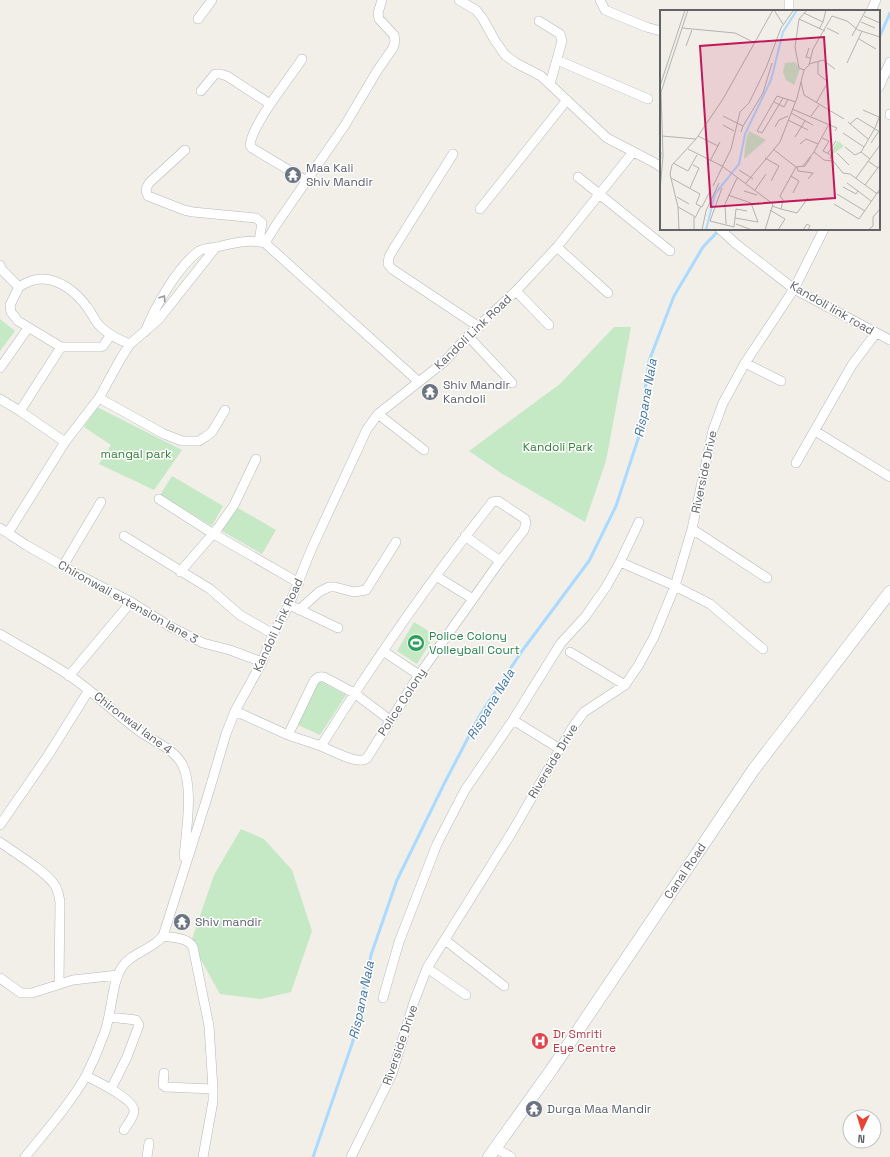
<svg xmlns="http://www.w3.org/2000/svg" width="890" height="1157" font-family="'Space Grotesk',sans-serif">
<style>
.green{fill:#c5e8c5}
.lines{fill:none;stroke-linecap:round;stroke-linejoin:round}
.stream{stroke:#aadaff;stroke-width:3}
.street-casing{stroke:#b5b8bc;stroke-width:10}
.secondary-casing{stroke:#b6babf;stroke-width:13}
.street{stroke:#fff;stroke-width:9}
.secondary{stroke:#fff;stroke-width:12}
.oneway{stroke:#979a9d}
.labels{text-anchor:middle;stroke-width:3;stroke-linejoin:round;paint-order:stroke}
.worship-label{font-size:12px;fill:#5b616d;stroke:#fff;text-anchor:start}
.street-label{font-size:12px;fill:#5f6368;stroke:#fff}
.park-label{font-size:12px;fill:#348238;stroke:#fff}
.leisure-label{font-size:12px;fill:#27864d;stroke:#fff;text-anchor:start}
.health-label{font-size:12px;fill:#be3a42;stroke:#fff;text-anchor:start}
.water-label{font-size:13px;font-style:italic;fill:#4174aa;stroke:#fff}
.inset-river{fill:none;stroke:#aadaff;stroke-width:2}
.inset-road{fill:none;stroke:#b3b3b1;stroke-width:1}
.view{fill:#c2185b;fill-opacity:0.15;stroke:#c2185b;stroke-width:2}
.inset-edge{fill:none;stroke:#5f6368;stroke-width:2}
</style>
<rect width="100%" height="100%" fill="#f1efe8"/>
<path class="green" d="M0 319 15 331 0 351Z
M614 327H631L606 461 585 522 501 473 469 451 560 384Z
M97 407 182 450 154 490 99 464 111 445 84 427Z
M172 476 223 506 212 526 160 495Z
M236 507 276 530 262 554 222 531Z
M414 622 435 635 417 664 397 651Z
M318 680 346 695 320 735 298 725Z
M241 829 264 839 292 870 312 931 291 992 261 999 220 994 191 942 214 875Z"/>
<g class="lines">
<path class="stream" d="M879 38 890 13
M313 1157 353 1041 371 955 397 880 445 782 480 715 522 651 589 561 616 506 639 436 649 361 674 296 703 247 719 230"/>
<g class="street-casing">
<path id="street" d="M459 0 476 10 483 19 494 39 505 55 516 63 541 76 607 138 653 162 661 167
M600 0 605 10 646 27 661 31
M789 11V0
M871 11 876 0
M198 19 212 0
M539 21 560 34 562 41 550 84
M302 59C290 78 252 124 250 145L252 148 307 181
M557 60 648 99
M879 87 890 62
M201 91 215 74H220L227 76 270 104
M890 115V114
M185 150 149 183C146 188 145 190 148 196L184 210 193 212 256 218 262 223 259 241
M453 154 394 248 389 257 388 264 392 269 479 327
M578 177 670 251
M480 209 567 100
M720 229 735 243 794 289 890 340
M265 243 276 225 345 125 377 71 393 48 395 41 394 35 379 19 378 13 382 0
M557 247 608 293
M0 265 1 269 19 287C25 283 33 279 42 279 60 279 77 293 87 307 92 313 95 322 101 327 110 336 119 340 130 344L159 319 216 247
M19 287 10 305 11 312 18 321 61 347 20 411 65 442
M516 291 549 325
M145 332C154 308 178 266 199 251 204 248 211 248 217 247 233 243 249 239 265 243L419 382
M468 336 512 383
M130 344 121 358 99 398 164 434 182 441H199L205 437 212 432 225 410
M61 347H100L103 346 110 336
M745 363 781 381
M0 368 28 328
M0 399 20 411
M378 414 424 450
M815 431 890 477
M796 463 852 365 876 333
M159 499 212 533 299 583
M639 522 620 562 675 586 710 604 763 649
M0 528 26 545 75 573 131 602 171 627 203 643 230 650 262 662
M692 529 767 578
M8 533 65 442 99 398
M124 536 210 589 240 615 273 634
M465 536 500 561
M63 566 101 502
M180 572 218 528 234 505 256 459
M436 576 473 599
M294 607 338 628
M299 610 319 592 329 587H335L354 592 366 590 396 542
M0 634C23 648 48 661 70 676 95 693 116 714 139 731 154 742 173 748 182 764 194 786 186 833 184 857
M383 651 419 675
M570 652 625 685
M69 676 131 602
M235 711 288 735 321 746C373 663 429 582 490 505L492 502 498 501 525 519 526 523 524 530 500 561 419 675 367 758C359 766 331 750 321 746
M513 720 560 749
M288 735 314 681C317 677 320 676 324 677L354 693 390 720
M0 825 47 757 89 690
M0 842C16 854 43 869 54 884 58 889 59 896 60 902L59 983
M163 936C173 938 187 937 193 947L209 1026 213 1089V1101L203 1157
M445 940 504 986
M427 968 466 995
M0 978 21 993H32L73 980 118 975
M383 998 399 942 437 844 465 790 513 720 561 643 585 617 606 587 620 562
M109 1017 136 1020 139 1025 127 1057 111 1089
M164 1073 163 1085 166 1087 213 1089
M86 1076C96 1081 134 1099 134 1111 134 1117 127 1125 124 1130
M495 1148 511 1157
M25 1157C46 1131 69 1105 86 1076 92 1064 99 1048 104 1034 112 1015 111 984 122 967 132 952 152 950 163 936L207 798 226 734 235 711 262 662 273 634 289 605 311 550 367 429 378 414 444 362 468 336 516 291 557 247 633 152
M147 1157 149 1143
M351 1157 392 1074 414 1002 427 968 512 832 572 728 584 712 625 685 638 666 654 637 675 586 692 529 713 430 723 403 745 363 794 289 824 229"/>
</g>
<g class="secondary-casing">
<path id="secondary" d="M489 1157 552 1069 754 769 890 592"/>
</g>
<use href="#street" class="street"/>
<use href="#secondary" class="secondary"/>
</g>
<defs><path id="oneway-chevron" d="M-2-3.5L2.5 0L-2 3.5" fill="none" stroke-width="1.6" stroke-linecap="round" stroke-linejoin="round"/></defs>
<use class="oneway" href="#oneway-chevron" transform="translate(163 298) rotate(-57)"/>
<defs>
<g id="temple-disc" transform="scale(0.9)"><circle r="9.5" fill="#6b7280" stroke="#fff"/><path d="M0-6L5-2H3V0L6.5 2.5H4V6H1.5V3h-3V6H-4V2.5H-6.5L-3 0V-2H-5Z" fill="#fff"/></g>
<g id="stadium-disc" transform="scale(0.9)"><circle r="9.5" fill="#2e9e5b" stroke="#fff"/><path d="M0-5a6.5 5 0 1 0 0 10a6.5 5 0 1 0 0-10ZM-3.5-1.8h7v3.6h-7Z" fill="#fff"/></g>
<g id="hospital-disc" transform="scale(0.9)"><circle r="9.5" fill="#e0444e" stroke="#fff"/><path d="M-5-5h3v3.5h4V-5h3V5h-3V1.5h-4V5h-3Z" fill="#fff"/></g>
</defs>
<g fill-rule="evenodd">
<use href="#temple-disc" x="293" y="175"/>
<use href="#temple-disc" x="430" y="392"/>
<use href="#stadium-disc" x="416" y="643"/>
<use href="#temple-disc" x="182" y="922"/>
<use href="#hospital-disc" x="540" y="1041"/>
<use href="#temple-disc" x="534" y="1109"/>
</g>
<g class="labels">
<g class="worship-label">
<text x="306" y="172">Maa Kali<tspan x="306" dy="14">Shiv Mandir</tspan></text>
<text x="443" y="389">Shiv Mandir<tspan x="443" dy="14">Kandoli</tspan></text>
<text x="195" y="926">Shiv mandir</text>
<text x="547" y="1113">Durga Maa Mandir</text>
</g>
<g class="street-label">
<text transform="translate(832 308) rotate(30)" y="4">Kandoli link road</text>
<text transform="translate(473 332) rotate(-44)" y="4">Kandoli Link Road</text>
<text transform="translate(704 472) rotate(-78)" y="4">Riverside Drive</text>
<text transform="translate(128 602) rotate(29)" y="4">Chironwali extension lane 3</text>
<text transform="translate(278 625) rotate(-65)" y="4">Kandoli Link Road</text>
<text transform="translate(402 702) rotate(-57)" y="4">Police Colony</text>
<text transform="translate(133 723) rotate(37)" y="4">Chironwal lane 4</text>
<text transform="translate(553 761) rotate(-59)" y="4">Riverside Drive</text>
<text transform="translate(685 871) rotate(-56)" y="4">Canal Road</text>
<text transform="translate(400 1045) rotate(-71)" y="4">Riverside Drive</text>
</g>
<g class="park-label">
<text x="558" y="451">Kandoli Park</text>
<text x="136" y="458">mangal park</text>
</g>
<g class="leisure-label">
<text x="429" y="640">Police Colony<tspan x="429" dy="14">Volleyball Court</tspan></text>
</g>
<g class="health-label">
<text x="553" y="1038">Dr Smriti<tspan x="553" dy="14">Eye Centre</tspan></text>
</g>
<g class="water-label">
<text transform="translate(645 398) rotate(-80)" y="5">Rispana Nala</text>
<text transform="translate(490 704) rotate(-59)" y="5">Rispana Nala</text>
<text transform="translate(361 1000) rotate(-78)" y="5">Rispana Nala</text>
</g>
</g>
<g transform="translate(660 10)">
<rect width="220" height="220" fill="#f1efe8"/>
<path d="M135 52 140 59 134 75 126 70 123 62 125 53ZM89 121 106 130 84 149 86 130ZM178 131 184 136 173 144 170 143Z" fill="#c5e8c5"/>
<path class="inset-river" d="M46 220 55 184 79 154 85 124 111 70 123 22 137 0"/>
<path class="inset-road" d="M114 0 123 14M144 3 163 12 159 19M204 6 220 13M139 9 165 21M163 12 166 0M201 12 215 18M22 18 75 23 95 33M167 18 179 24M192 26 206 0M199 29 216 39M26 36 32 20M149 38 146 47 150 48M187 53 202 21M149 54 163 50 175 59M144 60 139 58 135 37 139 9 147 0M141 72 144 85 184 109M0 76 25 0M123 88 117 86 97 121 102 123 123 88 136 92M114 92 124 97 128 89M156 93 168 72 158 64V52M132 99 177 118 175 121M203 100 219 107M131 103 153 115M63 106 83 116 81 122M151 106 159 95M128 110 148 120M188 112 208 129M190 114 197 108 220 122M63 115 74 121M83 116 103 83 112 53M115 117 119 110 128 106M215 118 220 105M183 123 204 137M2 126 36 129M38 126 58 136M135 127 145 111M162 128 169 131 163 141 171 145 170 149M211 133 219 121M140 134 146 129 158 134 154 142M158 134 169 114M185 137 195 145 201 142M28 139 62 156 113 194 105 220M113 139 136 157 145 156 151 147M168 143 176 131M177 143 189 155M105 148 119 156 111 171M210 149 201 142 215 118M50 151 60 132M173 151 183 163 190 164 216 183H220M208 151 218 158M13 153 28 161 37 145M143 156 154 142 164 150 172 151M137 157 138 161 153 163 148 169M0 158 1 142M79 160 93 169M131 166 139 171 133 183M11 168 40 184 36 194 42 197 50 181M196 168 220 135M86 173 120 132 137 88 144 60 149 55 153 39 172 6 187 11 198 20 220 27M187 173 198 181M205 175 220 155M53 176 71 139 80 102 89 93 106 58 121 18 133 1M183 177 196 184 198 181 211 191M30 178 39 158 33 155M62 178 50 211 74 217 76 199 87 201M0 180 3 146 1 82 28 0M95 180 106 164M84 181 97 185M177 184 205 201M68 185 91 193 98 212 75 208M17 187 29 194M174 194 199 209 220 179M112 196 121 199 123 190 120 186 136 157M18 197 34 206V220M121 199 137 203 148 188M110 200 125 209 118 220M35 208 41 196M66 214 65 194 77 168M76 214 92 220M19 220 18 197 10 164 12 155 36 129 63 89 113 0M42 220 46 201 59 173M143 220 147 214 150 216 148 220M208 220 213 216V207L220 199"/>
<path class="view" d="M164 27 175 188 51 197 40 36Z"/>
<rect width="220" height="220" class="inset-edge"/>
</g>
<g transform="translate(862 1129) rotate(184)"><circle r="19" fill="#ffffff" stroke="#bfc1c3"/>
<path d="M0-3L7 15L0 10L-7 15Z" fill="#ea4335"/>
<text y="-6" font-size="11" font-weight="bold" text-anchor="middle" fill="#5f6368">N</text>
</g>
</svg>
